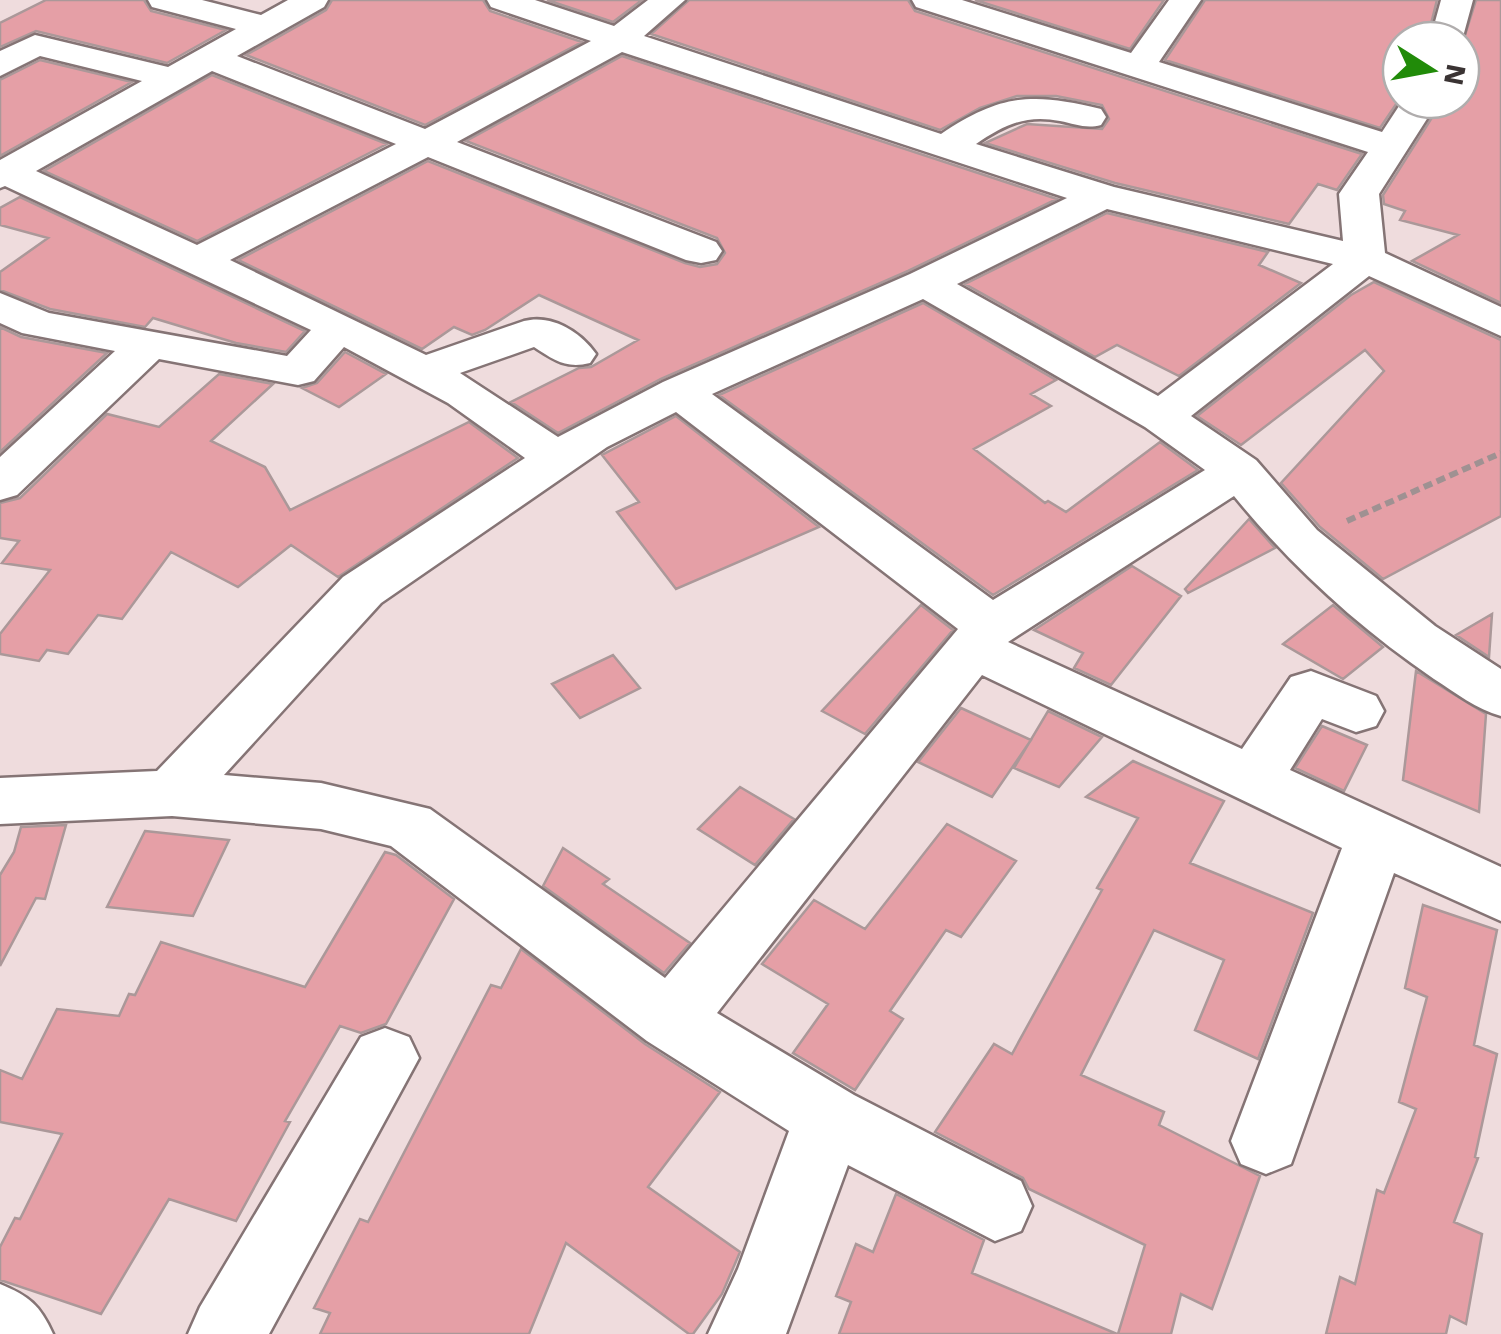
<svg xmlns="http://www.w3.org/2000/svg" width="1501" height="1334" font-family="'Work Sans',sans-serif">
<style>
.building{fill:#e59fa6;stroke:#ab9899;stroke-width:2.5}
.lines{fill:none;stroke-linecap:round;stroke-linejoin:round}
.minor-casing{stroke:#857475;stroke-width:5}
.path{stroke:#9f9192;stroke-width:6;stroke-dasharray:9 5;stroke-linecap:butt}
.minor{fill:#fff;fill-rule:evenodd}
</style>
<rect width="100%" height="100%" fill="#efdcdd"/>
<path class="building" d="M46 0H144L151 11 226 30 167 63 36 31 0 47V23Z
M332 0H483L490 11 582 42 425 125 246 55 326 10Z
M547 0H642L613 22Z
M689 0H908L915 11 1362 154 1337 190 1318 184 1289 224 1115 183 985 143 1027 124 1102 129 1109 119 1102 105 1056 96H1017L980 108 940 130 651 34Z
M975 0H1164L1130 49Z
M1205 0H1437L1427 40H1401V97L1380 128 1165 60Z
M1476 0H1501V303L1412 261 1458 235 1400 220 1405 211 1384 204 1383 195 1443 100H1461V48Z
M622 56 1057 199 908 271 661 379 558 433 511 402 579 368 591 367 638 340 539 295 485 330 472 335 454 327 422 349 238 260 428 161 685 263 700 267 717 264 725 253 717 238 466 141Z
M40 60 132 82 0 156V80Z
M212 75 387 144 197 241 44 171Z
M20 197 305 331 286 352 236 343 153 318 145 327 50 309 0 290V272L48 238 0 225V208Z
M1107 213 1268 252 1259 265 1301 283 1179 376 1117 345 1095 357 965 284Z
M1374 282 1501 340V516L1383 579 1320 527 1281 483 1384 371 1365 350 1241 445 1197 416 1351 295Z
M923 303 1056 380 1031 394 1051 406 974 449 1045 503 1048 501 1066 512 1160 442 1198 470 993 595 719 395Z
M0 327 21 337 107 353 0 452Z
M345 352 386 374 339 407 302 388 317 383Z
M219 374 273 384 211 441 265 467 290 510 469 422 518 458 338 577 291 545 238 587 171 552 122 619 98 615 68 654 47 650 39 661 0 654V634L50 570 2 563 19 541 0 538V503L20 498 107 414 159 427Z
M676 416 819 527 676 589 617 512 639 502 602 455Z
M1249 519 1275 548 1188 593 1185 589Z
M1132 566 1181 596 1111 685 1074 668 1083 653 1034 630Z
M921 605 953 630 865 734 822 711Z
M1333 605 1383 647 1343 679 1283 644Z
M1492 614 1489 657 1456 635Z
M613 655 640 688 580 718 552 684Z
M1416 671 1486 714 1479 812 1403 780Z
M961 708 1031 740 992 797 918 762Z
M1048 711 1102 737 1059 787 1014 768Z
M1322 726 1367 745 1344 791 1295 768Z
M1133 761 1224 801 1190 863 1313 913 1258 1059 1195 1030 1224 960 1154 930 1081 1075 1164 1112 1159 1125 1260 1176 1212 1309 1181 1294 1171 1334H1118L1145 1245 1029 1189 1023 1178 935 1132 994 1044 1012 1054 1102 890 1097 888 1138 818 1086 797Z
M740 787 794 819 755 865 698 829Z
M947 824 1016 861 961 937 946 930 890 1011 903 1019 855 1090 793 1053 828 1004 762 964 814 900 865 929Z
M66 825 45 899 36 898 0 966V875L14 852 21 827Z
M145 831 229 840 193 916 107 907Z
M563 848 609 879 603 884 690 943 664 973 543 886Z
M385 852 396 855 454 899 386 1024 361 1033 340 1026 285 1121 290 1122 236 1221 169 1199 101 1314 0 1280V1247L15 1218 20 1219 62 1134 0 1122V1070L22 1079 57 1009 119 1016 129 994 135 995 161 942 305 987Z
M1423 905 1497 930 1474 1045 1497 1054 1475 1157 1478 1158 1454 1222 1482 1234 1466 1324 1450 1316 1446 1334H1326L1340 1277 1355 1284 1377 1190 1384 1193 1416 1109 1399 1102 1427 997 1405 988Z
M521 949 645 1044 720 1092 648 1187 740 1252 722 1294 693 1334H689L566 1243 529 1334H320L330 1313 314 1308 360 1219 368 1222 491 985 501 988Z
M896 1194 984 1240 972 1273 1117 1334H839L851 1302 836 1296 856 1244 873 1252Z"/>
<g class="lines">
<g class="minor-casing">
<path id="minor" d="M148 0H202L261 15 288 0H328L324 7 237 56 425 129 591 41 491 7 487 0H535L614 26 648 0H685L644 36 941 134C1001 94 1032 92 1101 109L1106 117 1101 125C1086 129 1075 124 1060 121 1026 114 1004 125 976 144L1114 187 1343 241 1339 194 1368 152 916 7 912 0H962L1131 53 1169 0H1201L1159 62 1382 132 1403 100H1439L1379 194 1385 253 1501 307V336L1369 276 1191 416 1256 460 1317 530 1435 626 1501 669V716C1476 709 1456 693 1434 679 1359 628 1291 566 1234 496L1008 642 1242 749 1291 677 1311 671 1376 696 1384 711 1376 726 1356 732 1322 719 1290 770 1501 867V921L1394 873 1291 1164 1266 1174 1241 1164 1231 1141 1342 848 982 675 717 1013 854 1095 1021 1181 1032 1206 1021 1231 995 1241 848 1165 786 1334H708L738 1269 789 1131 647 1041 391 846 321 829 172 816 0 824V778L157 771 343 577 525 458 448 403 344 347 314 381 298 385 159 359 17 495 0 500V457L115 351 22 333 0 323V293L49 313 287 356 311 330 5 186 0 188V160L142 81 40 56 0 76V51L35 35 168 67 236 29 152 7ZM622 52 1067 198 910 274 663 382 558 437 460 373 534 347C554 360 566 369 590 363L596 354C580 331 551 314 524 321L426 355 230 260 428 157 686 260 701 263 716 260 722 251 716 242 457 142ZM212 71 396 144 197 245 36 171ZM1107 209 1333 264 1158 396 957 284ZM923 299 1145 427 1205 470 993 600 712 394ZM676 412 958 629 665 978 430 809 321 783 224 775 381 603 607 447Z
M1441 0H1473L1461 44V40H1430Z
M385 1028 409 1037 419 1058 269 1334H188L200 1307 361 1037Z
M0 1284C29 1296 40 1305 53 1334H0Z"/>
</g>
<path class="path" d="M1347 521 1501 453"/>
<use href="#minor" class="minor"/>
</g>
<g transform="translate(1431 70) rotate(101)"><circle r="48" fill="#ffffff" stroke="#b0adad" stroke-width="2.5"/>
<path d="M0-8L18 38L0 25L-18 38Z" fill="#218b09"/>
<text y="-15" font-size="28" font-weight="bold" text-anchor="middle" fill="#3a3333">N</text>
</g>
</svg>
